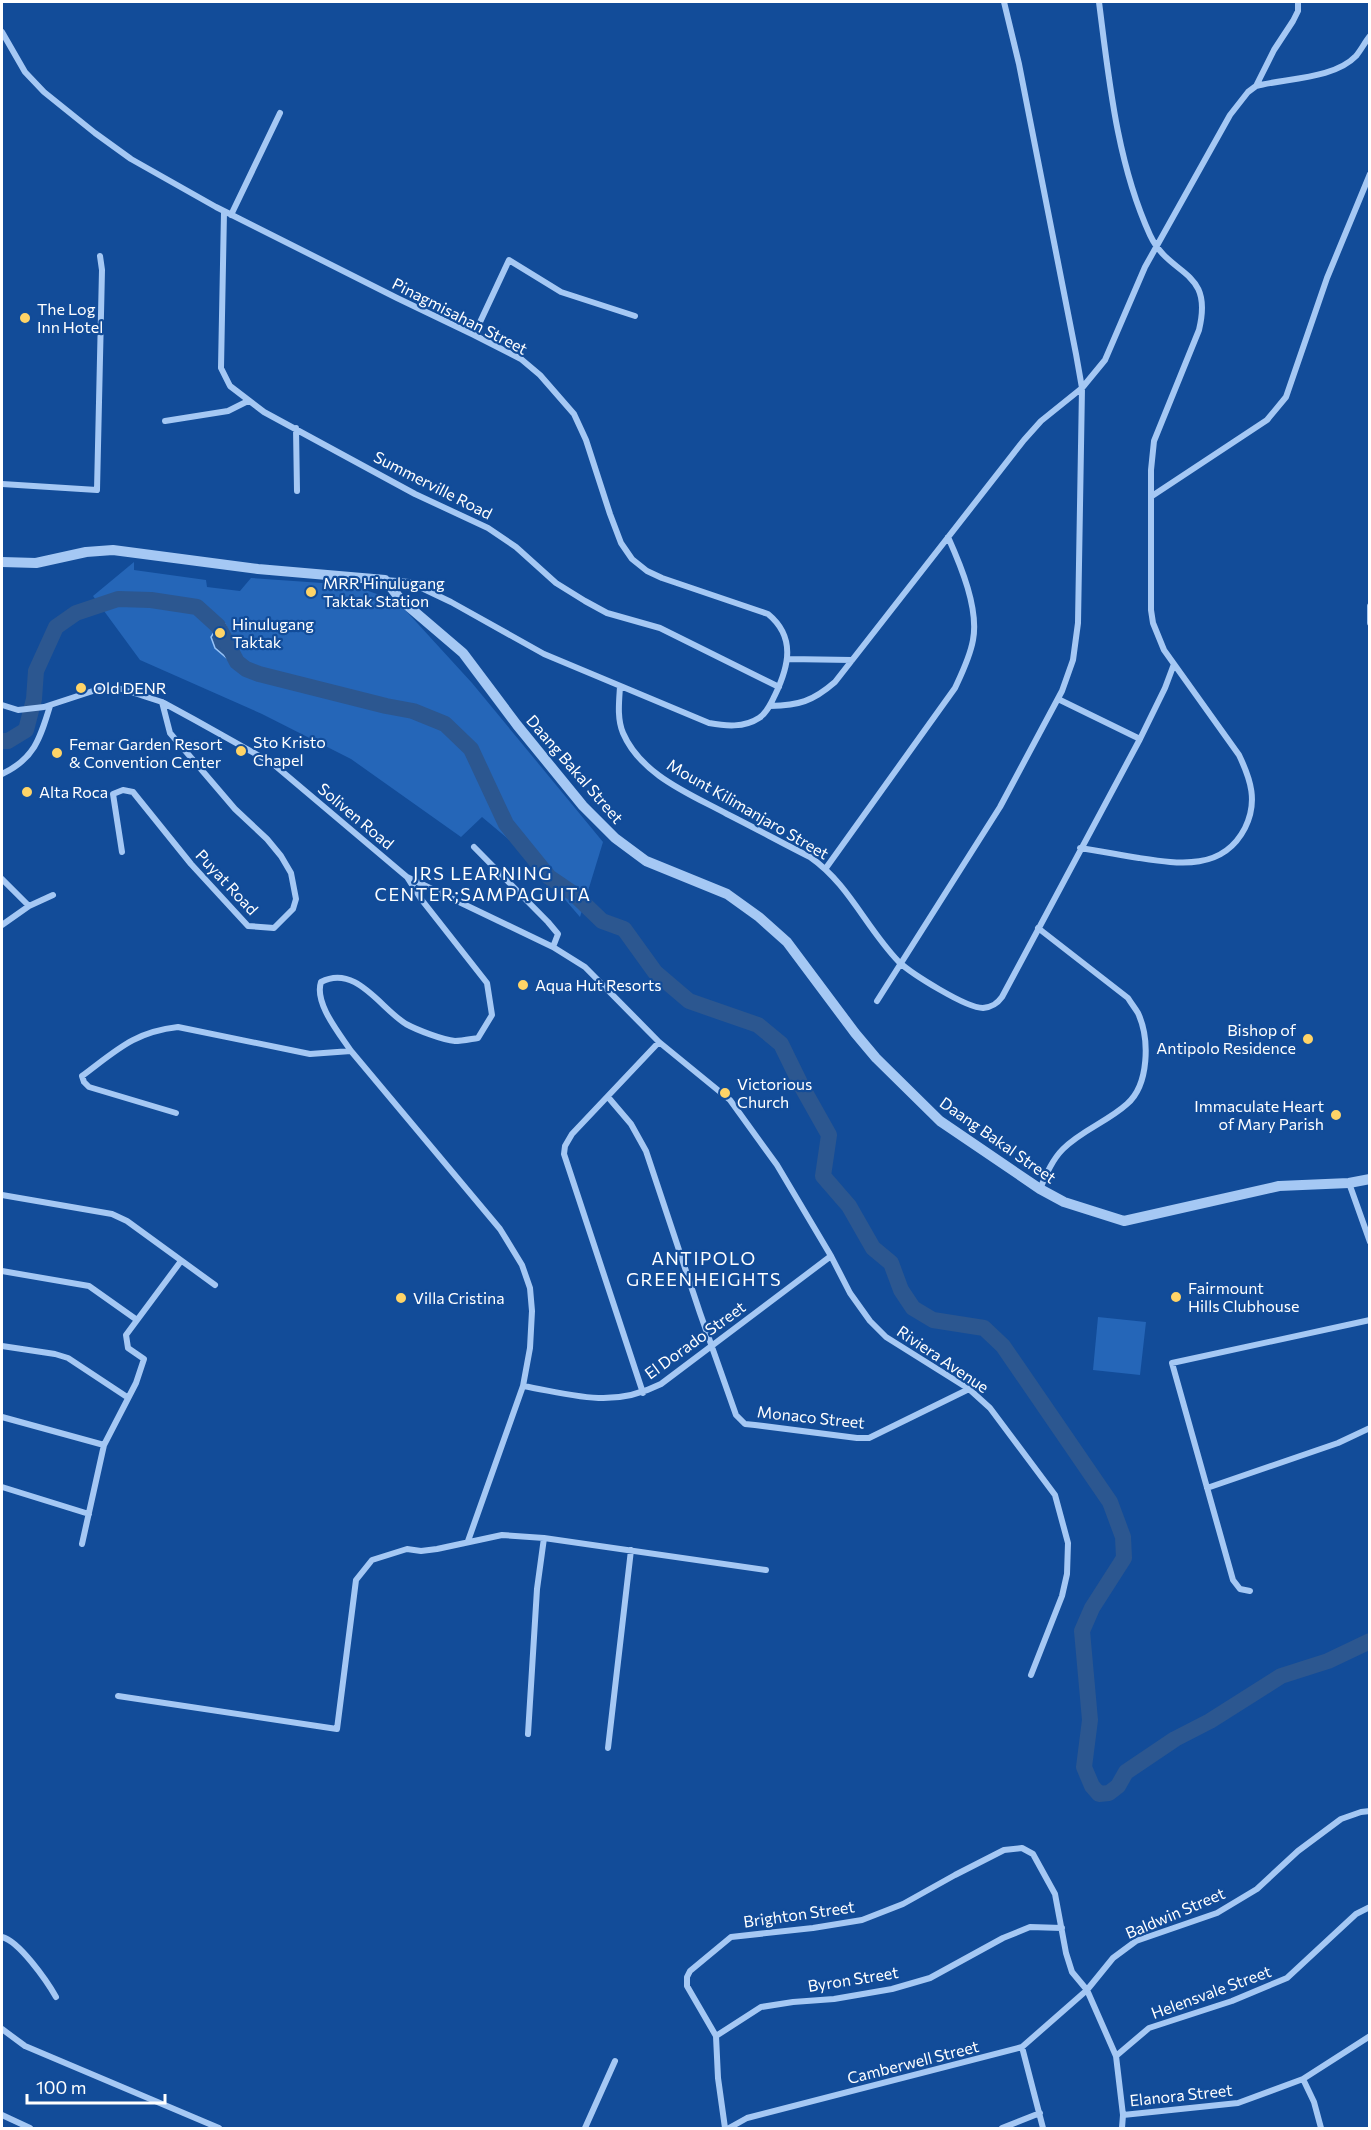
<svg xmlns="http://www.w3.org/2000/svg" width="1371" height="2130" font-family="Commissioner,sans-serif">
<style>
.green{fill:#2566b8}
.water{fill:#2c5790;stroke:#97c3f7;stroke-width:1.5}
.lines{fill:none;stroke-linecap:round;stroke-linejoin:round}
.river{stroke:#2c5790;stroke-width:16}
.minor{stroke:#a5c8f4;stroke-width:6}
.tertiary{stroke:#a5c8f4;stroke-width:10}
.poi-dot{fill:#ffd467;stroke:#124c99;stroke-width:2}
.labels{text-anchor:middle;stroke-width:4.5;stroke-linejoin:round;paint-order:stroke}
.poi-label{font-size:16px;fill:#fff;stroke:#124c99;text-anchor:start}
.street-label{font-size:16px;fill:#fff;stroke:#124c99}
.neighbourhood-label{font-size:18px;letter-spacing:1.5px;fill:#fff;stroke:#124c99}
</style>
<rect width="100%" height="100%" fill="#124c99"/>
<path class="green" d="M134 562V570L206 580 207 587 240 591 251 578 351 585 397 601 472 683 603 842 580 917 525 853 482 817 461 837 351 759 262 714 140 660 93 596Z
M1098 1317 1146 1322 1140 1375 1093 1370Z"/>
<path class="water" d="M225 624 239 657 259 674 243 672 215 648 211 637 218 626Z"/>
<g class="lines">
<path class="river" d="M2 741H8L26 730 34 699 36 671 56 627 76 613 118 599 151 600 197 607 218 626 237 662 246 669 259 674 386 706 413 711 445 724 471 749 506 824 549 877 574 894 602 921 624 929 655 972 689 1001 758 1025 781 1044 802 1087 829 1135 823 1176 849 1206 873 1248 891 1263 901 1290 913 1308 933 1320 984 1328 1003 1346 1110 1502 1123 1537 1124 1558 1092 1608 1082 1631 1090 1720 1084 1767 1092 1786 1099 1794 1109 1793 1118 1786 1126 1772 1175 1739 1210 1721 1281 1676 1328 1661 1370 1641"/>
<path class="minor" d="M2 32 25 72 44 92 95 133 131 159 216 207 397 298 474 335 521 359 540 375 574 414 586 440 610 514 621 543 632 559 647 571 662 578 768 614C796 637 789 666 775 695 771 703 767 713 759 718 744 728 725 726 709 723L544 654 451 602 409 582 385 580
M1256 86C1287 78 1334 79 1356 56 1361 50 1365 42 1370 36
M224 212 221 368 230 386 264 412 415 494 488 528 516 547 556 583 585 601 607 613 660 628 779 687
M231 215 280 113
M474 335 509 260 561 292 635 316
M165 421 228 411 248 401
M296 428 297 491
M2 484 97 490 102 270 100 256
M1152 496 1267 420 1286 397 1327 278 1370 174
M1370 606V623
M788 659 852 660
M620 687C619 702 617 719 623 733 641 775 690 794 727 814 755 828 782 843 810 857 849 884 866 928 899 962 912 974 966 1008 983 1008 992 1007 997 1004 1002 997L1140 739 1165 688 1174 664
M1058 699 1140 739
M2 705 18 710 44 707 102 688 122 689 162 702 195 720 272 763 407 877 553 947 585 967 659 1042 730 1100 777 1165 831 1256 850 1293 870 1321 886 1337 969 1389 990 1408 1055 1495 1068 1543 1067 1574 1062 1596 1031 1675
M770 706C799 705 812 702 835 682L1024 440 1041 421 1082 388 1105 360 1145 267 1230 115 1248 92 1256 86 1274 50 1293 21 1298 11V2
M2 774C34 759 40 739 50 706
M474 847 548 922 558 934 553 947
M1080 848C1100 851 1120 855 1139 858 1179 864 1223 871 1245 828 1258 802 1251 780 1239 755L1164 650 1153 623 1151 610V470L1154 441 1199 330C1214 268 1170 278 1150 235 1117 163 1109 80 1099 2
M122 852 113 794 123 790 133 792 191 864 248 926 274 928 293 909 296 899 291 873 281 856 267 839 235 809 170 733 162 702
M826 868 955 688C962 673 970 657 973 640 979 609 961 566 948 537
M407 877 421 899 487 983 492 1015 478 1038C471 1039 462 1041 455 1041 443 1040 417 1030 406 1024 380 1008 356 964 321 982 314 1003 339 1033 351 1051L500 1229 522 1265 530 1288 532 1311 530 1348 523 1386 468 1541
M2 879 29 906
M2 925 29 906 53 895
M1038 928 1128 998C1131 1003 1135 1008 1138 1013 1150 1039 1149 1085 1127 1104 1107 1122 1082 1130 1063 1149 1052 1160 1046 1175 1040 1189
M877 1001 1000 807 1062 691 1073 660 1078 623 1082 388 1076 354 1019 64 1004 2
M608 1097 631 1124 646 1151 700 1313 736 1415 745 1424 755 1425 857 1438H869L969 1389
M176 1113 89 1087 84 1082 82 1076C117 1050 134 1032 178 1027L310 1054 351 1051
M1349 1183 1370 1242
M2 1195 112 1214 127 1221 215 1285
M2 1271 89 1286 137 1320
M2 1346 55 1354 68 1358 127 1397
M523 1386C575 1395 611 1409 661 1384L831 1256
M643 1393 564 1154 565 1146 572 1134 659 1042
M2 1417 104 1445
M2 1487 89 1514
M1207 1488 1338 1443 1370 1428
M82 1544 104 1445 136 1383 144 1359 128 1348 126 1335 181 1261
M1250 1591 1240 1589 1233 1580 1172 1363 1370 1320
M118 1696 337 1729 356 1580 372 1560 407 1549 421 1551 437 1549 502 1535 544 1538 766 1570
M528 1734 537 1589 544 1538
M608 1748 631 1550
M2 1937C19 1941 47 1981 56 1997
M2 2029 25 2046 219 2128
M716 2036 761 2007 793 2002 834 1999 892 1989 930 1978 1003 1938 1030 1927 1062 1928
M1022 2047 1043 2128
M1116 2056 1149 2028 1232 2001 1287 1978 1356 1914 1370 1907
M1303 2079 1314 2102 1321 2128
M2 2115 30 2128
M1123 2115 1238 2103 1303 2079 1370 2036
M585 2128 615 2061
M725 2128 718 2078 716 2036 687 1986V1977L690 1971 731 1937 813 1928 862 1920 903 1904 955 1875 1004 1850 1022 1848 1033 1854 1055 1894 1066 1953 1072 1972 1087 1990 1116 2056 1123 2115 1122 2128
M729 2128 747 2118 1022 2047 1087 1990 1113 1958 1136 1941 1217 1913 1257 1889 1298 1851 1341 1819 1361 1812 1370 1811
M1002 2128 1040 2113"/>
<path class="tertiary" d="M2 562 36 563 86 552 113 550 258 569 385 580 401 600 463 653 517 725 583 806 615 838 646 861 727 894 759 917 787 942 855 1033 876 1058 940 1121 1040 1189 1064 1202 1124 1221 1279 1186 1349 1183 1370 1179"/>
</g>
<g class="poi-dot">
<circle cx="25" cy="318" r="6"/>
<circle cx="311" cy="592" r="6"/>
<circle cx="220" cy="633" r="6"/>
<circle cx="81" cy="688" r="6"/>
<circle cx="241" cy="751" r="6"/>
<circle cx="57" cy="753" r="6"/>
<circle cx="27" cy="792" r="6"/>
<circle cx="523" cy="985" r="6"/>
<circle cx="1308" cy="1039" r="6"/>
<circle cx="725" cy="1093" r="6"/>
<circle cx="1336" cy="1115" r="6"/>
<circle cx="1176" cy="1297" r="6"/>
<circle cx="401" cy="1298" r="6"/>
</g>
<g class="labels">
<g class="poi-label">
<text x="37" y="315">The Log<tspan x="37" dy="18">Inn Hotel</tspan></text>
<text x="323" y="589">MRR Hinulugang<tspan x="323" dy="18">Taktak Station</tspan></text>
<text x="232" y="630">Hinulugang<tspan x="232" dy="18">Taktak</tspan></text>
<text x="93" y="694">Old DENR</text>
<text x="253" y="748">Sto Kristo<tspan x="253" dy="18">Chapel</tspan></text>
<text x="69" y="750">Femar Garden Resort<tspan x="69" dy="18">&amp; Convention Center</tspan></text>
<text x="39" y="798">Alta Roca</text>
<text x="535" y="991">Aqua Hut Resorts</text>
<text x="1296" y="1036" text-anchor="end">Bishop of<tspan x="1296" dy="18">Antipolo Residence</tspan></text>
<text x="737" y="1090">Victorious<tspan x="737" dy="18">Church</tspan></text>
<text x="1324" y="1112" text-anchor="end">Immaculate Heart<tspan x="1324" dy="18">of Mary Parish</tspan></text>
<text x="1188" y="1294">Fairmount<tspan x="1188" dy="18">Hills Clubhouse</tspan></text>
<text x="413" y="1304">Villa Cristina</text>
</g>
<g class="street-label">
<text transform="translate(460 316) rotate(27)" y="6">Pinagmisahan Street</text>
<text transform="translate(433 485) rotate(27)" y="6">Summerville Road</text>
<text transform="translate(575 769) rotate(49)" y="6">Daang Bakal Street</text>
<text transform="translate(748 809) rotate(30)" y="6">Mount Kilimanjaro Street</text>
<text transform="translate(356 816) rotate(40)" y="6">Soliven Road</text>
<text transform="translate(227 882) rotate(47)" y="6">Puyat Road</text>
<text transform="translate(998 1140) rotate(35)" y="6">Daang Bakal Street</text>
<text transform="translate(695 1340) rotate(-36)" y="6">El Dorado Street</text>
<text transform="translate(943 1359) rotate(34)" y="6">Riviera Avenue</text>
<text transform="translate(811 1417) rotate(6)" y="6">Monaco Street</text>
<text transform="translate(1175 1913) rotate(-23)" y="6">Baldwin Street</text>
<text transform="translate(799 1914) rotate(-8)" y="6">Brighton Street</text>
<text transform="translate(853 1979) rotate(-9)" y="6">Byron Street</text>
<text transform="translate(1211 1992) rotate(-20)" y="6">Helensvale Street</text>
<text transform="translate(913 2062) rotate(-14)" y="6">Camberwell Street</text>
<text transform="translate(1181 2095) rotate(-6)" y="6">Elanora Street</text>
</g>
<g class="neighbourhood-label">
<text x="483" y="880">JRS LEARNING<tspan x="483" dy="21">CENTER;SAMPAGUITA</tspan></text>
<text x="704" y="1265">ANTIPOLO<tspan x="704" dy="21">GREENHEIGHTS</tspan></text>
</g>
</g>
<rect width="1371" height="2130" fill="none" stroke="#ffffff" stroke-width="6"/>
<path d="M27 2094v9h138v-9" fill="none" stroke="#ffffff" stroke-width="3"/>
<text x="36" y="2094" font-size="18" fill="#ffffff" stroke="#124c99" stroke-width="4.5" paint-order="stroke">100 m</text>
</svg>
